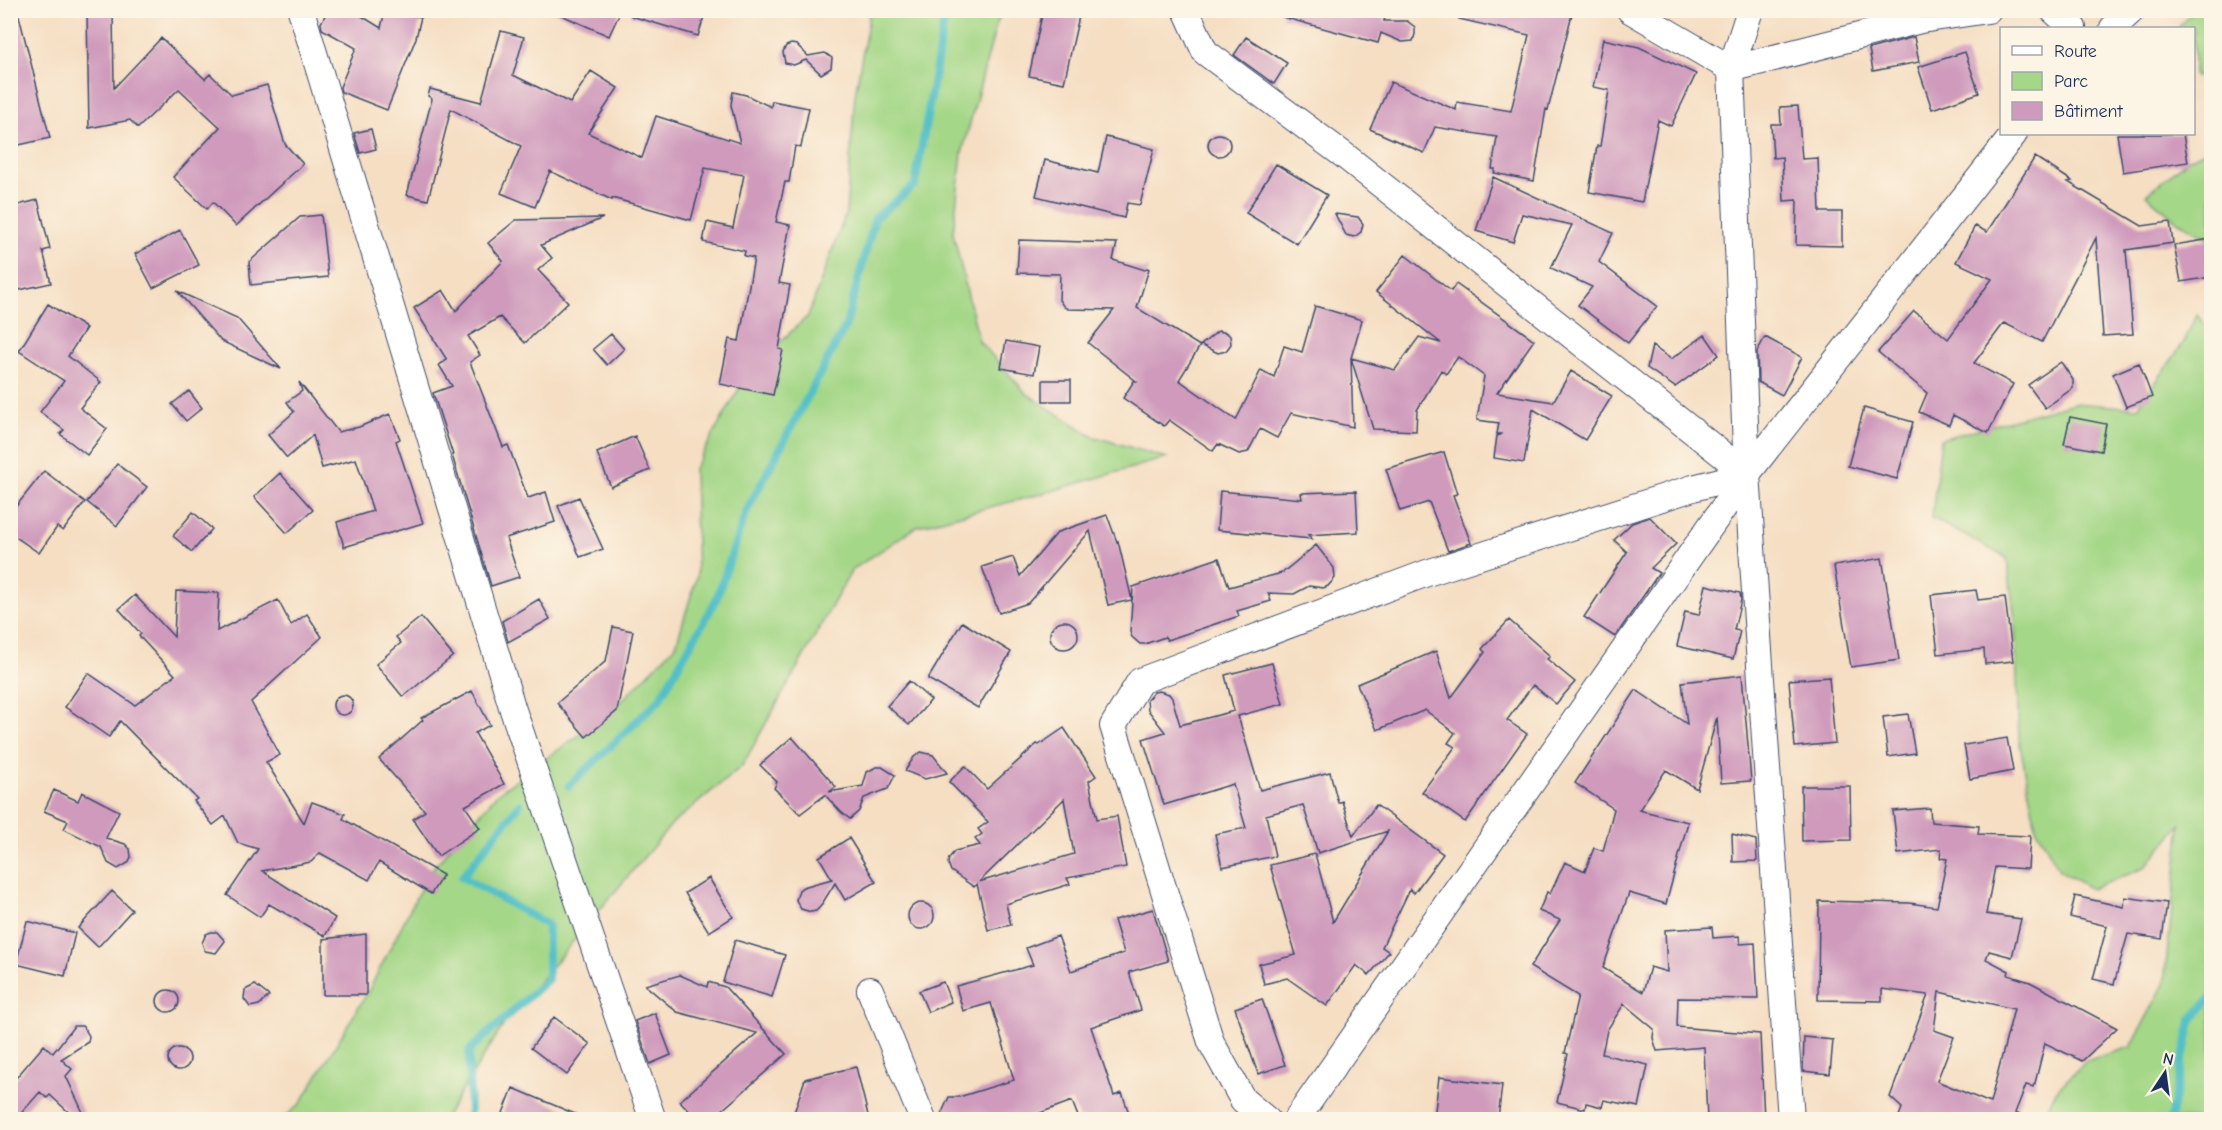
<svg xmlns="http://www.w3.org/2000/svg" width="2222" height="1130" font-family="'Comic Neue',sans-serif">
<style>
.green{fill:#a4d787;stroke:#608372;stroke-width:1.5}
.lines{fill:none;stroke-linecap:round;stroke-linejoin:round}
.stream{stroke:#52c0c6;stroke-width:8}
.building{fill:#cf9abc;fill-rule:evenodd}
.minor-casing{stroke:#3c496d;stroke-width:28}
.minor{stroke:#fff;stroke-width:26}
</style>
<rect width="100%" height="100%" fill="#fcf5e5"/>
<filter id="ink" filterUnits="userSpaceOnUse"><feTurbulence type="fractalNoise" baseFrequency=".0167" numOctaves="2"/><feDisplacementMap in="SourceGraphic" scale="12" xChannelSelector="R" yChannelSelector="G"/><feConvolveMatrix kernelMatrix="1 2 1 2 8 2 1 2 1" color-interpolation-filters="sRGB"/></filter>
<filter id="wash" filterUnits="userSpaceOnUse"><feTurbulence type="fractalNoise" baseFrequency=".008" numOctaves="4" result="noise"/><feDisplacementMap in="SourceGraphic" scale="24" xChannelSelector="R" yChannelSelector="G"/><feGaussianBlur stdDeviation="1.35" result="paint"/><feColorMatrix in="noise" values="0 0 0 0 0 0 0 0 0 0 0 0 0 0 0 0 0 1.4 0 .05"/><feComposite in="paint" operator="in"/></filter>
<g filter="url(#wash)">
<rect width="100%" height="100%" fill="#f5dec2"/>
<path class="green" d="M870 11H1002L996 26 962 153 953 233 979 341 1027 394 1092 436 1166 458 1041 494 918 526 852 570 742 766 672 824 506 1021 444 1119 281 1120 301 1103 369 990 428 874 498 793 610 713 676 645 697 576 694 469 749 371 808 316 846 213 855 95Z
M2193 11H2212L2211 73 2194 76V28H2178Z
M2211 148V239L2179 222 2146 195 2189 159Z
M2197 314 2211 335V1119H2042L2056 1091 2086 1061 2131 1047 2164 984 2181 824 2144 868 2091 889 2059 870 2036 828 2019 739 2015 622 2007 558 1932 518 1941 439 2074 403 2138 408 2184 342Z"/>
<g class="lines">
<path class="stream" d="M569 786 659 700 716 600 746 512 846 325 875 218 915 185 946 10
M470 1120 469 1051 548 979V925L462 877 520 804
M2170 1120 2191 1021 2212 996"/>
</g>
<g id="blocks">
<path class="building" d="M87 10H113L114 88 161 38 205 79 210 74 232 95 267 85 285 144 303 164 236 226 213 202 207 209 173 177 220 127 179 89 138 128 130 120 89 128Z
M328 10H352L381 28 385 10 421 17 416 38 387 110 341 92 340 87 356 48 322 29 321 23Z
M550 10H621L609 36Z
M632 10H706L698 36 631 16Z
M1043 10H1055L1079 16 1064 83 1029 76Z
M1283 10H1387L1384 21H1407L1415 27V34L1413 41 1402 42 1381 33 1378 43 1282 17Z
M1460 10H1573L1548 110 1546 109 1534 181 1494 173 1495 169H1492L1497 137 1435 127 1424 153 1370 129 1391 82 1456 110 1457 102 1511 111 1529 35 1459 19Z
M10 12H18L50 138 10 147Z
M501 31 524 37 513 75 570 103 591 71 618 88 588 133 642 158 656 116 740 143 731 105 733 92 746 95 771 107 772 101 809 108 801 147 795 146 789 182H785L776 222 790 225 779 283 790 285 779 349 783 350 773 395 720 384 729 339 739 341 754 258 744 256 745 251 703 242 707 222 733 228 744 175 705 168 691 220 612 198V200L550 171 535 207 501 193 521 146 451 109 428 200 407 195 432 99 428 96 430 89 481 102Z
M1246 37 1287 63 1274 84 1234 55Z
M1914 37 1919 62 1873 71 1869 49Z
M1603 39 1639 47 1696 74 1671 126 1658 120 1642 202 1589 192 1597 146H1600L1609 90 1593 87Z
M791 44 797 45 808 56 825 53 832 58 831 68 821 74 806 60 794 65 785 63 783 52 786 46Z
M1965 52 1979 93 1932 109 1918 67Z
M1798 106 1802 159 1818 158 1820 212H1842V246L1796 245 1797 200 1784 201 1782 157 1773 158 1771 124H1781L1780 107Z
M371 129 376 149 360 153 354 133Z
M2117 134H2183L2188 162 2123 172Z
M1208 145a11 11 0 1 1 22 0a11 11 0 1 1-22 0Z
M1106 137 1154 149 1140 205 1127 203 1124 218 1036 196 1045 160 1098 173Z
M2035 157 2072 181 2068 182 2142 226 2170 222 2173 243 2126 250 2133 334 2103 336 2096 238 2042 342 2004 323 1974 363 2013 384 1988 433 1953 415 1949 425 1919 412 1927 393 1878 352 1914 311 1948 339 1992 279 1956 262 1975 226 1987 232Z
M1276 164 1327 195 1297 244 1246 213Z
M1493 177 1613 233 1599 262 1657 306 1628 343 1578 305 1592 287 1551 268 1572 225 1522 214 1513 242 1476 231Z
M38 200 50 249 43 251 51 283 10 292V207Z
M1335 214 1358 217 1363 224 1361 232 1354 237 1346 235Z
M321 215 328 277 251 285 249 262 300 217Z
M603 218 541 245 552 258 538 270 568 302 525 343 500 317 468 336 480 355 470 362 503 447 508 445 528 498 546 492 555 522 506 538 519 577 491 586 452 455H453L433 393 452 386 439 365 447 360 414 308 443 290 456 311 503 261 488 243 516 220Z
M180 230 199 265 153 288 135 254Z
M2211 239V277L2181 282 2174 245Z
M1019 240 1117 243 1113 260 1145 270 1147 268 1149 269 1137 308 1200 346 1179 380 1236 420 1261 370 1274 377 1284 346 1302 352 1315 306 1362 320 1351 358 1395 370 1419 337 1441 343 1376 292 1405 255 1451 291 1456 284 1534 340 1497 393 1553 402 1571 371 1612 396 1585 440 1533 409 1524 463 1494 458 1497 436 1502 434H1497L1499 423 1477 420 1484 376 1458 357 1446 374 1441 370 1417 410 1416 431 1373 429 1351 358 1353 427 1291 413 1277 438 1260 429 1248 452 1239 454 1218 444 1213 451 1169 420 1164 426 1123 398 1134 381H1136L1088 343 1114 310 1068 309 1064 307 1059 300 1060 274 1017 273Z
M177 291 237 318 281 369 221 341Z
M48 304 86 328 68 356 101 382 80 408 107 429 87 455 60 434 64 430 40 412 64 381 19 351Z
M1218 331 1227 333 1230 336 1231 344 1226 351 1218 353 1201 345Z
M611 334 624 349 607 365 593 349Z
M1705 335 1719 355 1675 387 1647 368 1652 346 1671 359Z
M1765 337 1802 357 1782 395 1758 382 1757 352Z
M1006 341 1039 347 1034 374 1001 368Z
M2061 362 2073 380V388L2045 408 2028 385Z
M2139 363 2152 397 2126 407 2113 374Z
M1043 380H1071V401H1043Z
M299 382 338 432 359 427 390 414 400 439 396 441 423 523 344 547 337 522 373 511 356 459 322 468 313 435 287 458 268 435 294 412 287 402 302 391Z
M189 391 202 408 186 421 172 404Z
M1864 408 1913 422 1897 479 1848 466Z
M2070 417 2106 424 2101 451 2064 444Z
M635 436 650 470 611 487 597 453Z
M1444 452 1457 494 1453 495 1471 543 1448 551 1429 502 1400 511 1386 469Z
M117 464 147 487 117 526 87 502Z
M44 471 85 502 63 531 57 527 39 553 10 533V514Z
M280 473 313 510 287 533 254 497Z
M1220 491 1302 499 1301 493 1356 491 1358 532 1308 535 1312 539 1217 530Z
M579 497 603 549 580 557 558 506Z
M193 512 212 529 192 552 173 536Z
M1107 515 1117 542 1118 541 1132 600 1108 605 1090 531 1028 603 999 613 982 567 1013 557 1020 576 1058 532Z
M1650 517 1676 544 1651 568 1659 573 1615 637 1584 617 1627 552 1614 540 1632 523Z
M1316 545 1334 568 1335 578 1328 586 1323 588 1309 586 1294 594 1268 593 1271 601 1237 611 1239 616 1167 640 1165 637 1145 644H1140L1132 637 1130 632 1133 587 1219 558 1229 587 1282 573Z
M1882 558 1899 660 1851 667 1834 566Z
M1706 585 1740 593 1741 600 1734 630 1740 631 1733 659 1677 646 1685 612 1699 615Z
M1976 590 1978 600 2005 597 2013 661 1985 664 1984 649 1938 654 1931 595Z
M176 591 219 593 217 631 278 600 291 625 307 614 322 637 251 702 280 755 266 762 304 823 312 802 345 814 343 819 443 875 431 894 379 862 369 880 320 853 311 862 262 871 335 918 325 936 269 904 260 917 227 895 258 849 238 843 225 816 213 825 194 801 197 799 120 721 109 737 65 707 88 673 135 705 175 675 139 636 141 634 119 609 135 595 174 637Z
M539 599 550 619 508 642 502 621Z
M421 617 453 656 403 697 376 664 401 643 396 637Z
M1509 620 1550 656 1547 659 1575 682 1556 704 1533 685 1507 720 1527 734 1465 822 1422 792 1455 747 1448 743 1455 733 1425 710 1377 730 1357 684 1436 651 1451 698 1485 652 1482 649Z
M1050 635a14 14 0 1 1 28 0a14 14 0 1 1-28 0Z
M962 622 1011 652 978 708 928 679Z
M613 627 633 631 617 711 586 737 557 703 606 661Z
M1272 663 1283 704 1238 716 1260 790 1330 772 1338 803 1342 801 1353 836 1376 805 1443 854 1414 893 1410 889 1382 947 1389 952 1369 975 1356 965 1327 1006 1287 978 1264 984 1259 964 1296 955 1270 865 1315 854 1333 922 1388 831 1318 853 1303 805 1266 815 1275 856 1222 867 1215 834 1246 828 1233 784 1164 805 1143 739 1165 732 1148 710 1147 700 1154 692 1159 691 1169 694 1172 698 1180 725 1234 711 1225 675Z
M1742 675 1751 781 1721 783 1717 717 1697 789 1666 770 1639 810 1688 822 1666 904 1629 893 1603 968 1643 992 1650 967 1667 972 1665 930 1712 927 1713 938 1739 936 1740 944 1755 943 1758 999 1678 998 1677 1027 1760 1034 1764 1119H1707L1704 1047 1657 1051 1653 1038 1654 1029 1624 1004 1607 1030 1602 1054 1648 1065 1639 1107 1604 1100 1602 1107 1586 1103 1585 1109 1557 1102 1568 1054 1565 1053 1578 996 1530 967 1560 920 1539 911 1547 892 1550 894 1565 862 1585 871 1594 848 1603 851 1614 809 1575 783 1636 690 1687 724 1682 682Z
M1829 677 1835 743 1795 747 1789 680Z
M909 681 931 700 909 725 887 706Z
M472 691 490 725 475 733 504 784 465 806 480 828 438 856 413 819 425 811 379 759 423 720 421 718Z
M333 705a10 10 0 1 1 20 0a10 10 0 1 1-20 0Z
M1908 714 1915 753 1888 757 1883 717Z
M1064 728 1096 776 1089 781 1097 819 1117 816 1126 867 1067 878 1070 884 1006 904 1011 925 988 930 977 884 974 887 951 871 948 863 949 858 955 851 980 845 975 839 982 834 978 829 988 822 949 782 965 766 987 789 1037 744 1039 745ZM1064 799 1074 854 979 882Z
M792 737 836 787 829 792 863 786 867 772 876 767H882L895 775 888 789 864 798 859 811 850 819 841 812 825 795 800 814 774 788 777 782 760 765Z
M2007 738 2013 771 1970 779 1964 745Z
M921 752 933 755 947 773 925 779 905 771 914 757Z
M1801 786H1850L1851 840 1802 841Z
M54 790 78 801 82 792 119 811 106 838 125 844 130 849 131 857 128 863 118 869 108 863 101 847 64 829 68 821 44 811Z
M1930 808 1931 822 1979 826 1978 834 2030 836 2028 869 1995 867 1986 914 2021 919 2012 957 1989 951 1986 959 2009 971 2008 975 2030 982 2117 1028 2082 1061 2045 1043 2034 1087 2026 1085 2015 1113 2029 1119H1898L1902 1108 1890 1097 1928 995 1882 989V1001L1818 1000 1819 901 1909 903 1937 907 1947 859 1940 858 1941 849 1898 854 1893 811ZM1939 992 2014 1009 1990 1103 1937 1081 1954 1037 1934 1030Z
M1732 834 1756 840 1757 861 1733 862Z
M849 838 876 882 845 900 835 883 820 907 816 911 811 912 801 909 796 900 799 890 803 887 832 879 819 857Z
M709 878 733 917 709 932 685 893Z
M112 891 132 910 98 947 78 928Z
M2075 896 2124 907 2125 897 2167 903 2162 939 2128 934 2114 984 2093 979 2107 926 2070 917Z
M908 916a13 13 0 1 1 26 0a13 13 0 1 1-26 0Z
M1153 909 1168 961 1129 972 1141 1010 1091 1027 1114 1096 1122 1093 1131 1119H1079L1072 1101 1024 1119H939L949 1097H959L1014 1080 991 1003 963 1011 956 986 1033 965 1026 948 1058 936 1071 971 1124 953 1114 920Z
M27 921 75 933 65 976 16 964Z
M211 932H217L225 941 216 953 205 951 202 943 206 934Z
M366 934V995H323V939Z
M735 940 785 955 772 997 723 982Z
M680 975 707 987 708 982 725 987 786 1054 712 1119H697L680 1101 757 1033 677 1012 645 985Z
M943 982 951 1002 928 1012 919 991Z
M255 985 269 996 259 1005 250 1007 244 999 245 990Z
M157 1001a11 11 0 1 1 22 0a11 11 0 1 1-22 0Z
M1262 999 1285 1065 1258 1074 1235 1008Z
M655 1013 671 1055 650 1064 635 1021Z
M554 1017 590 1044 567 1075 531 1048Z
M74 1026H82L85 1029 89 1036 88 1042 61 1059 72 1069 66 1076 86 1119H76L50 1095 47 1098 40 1092 16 1119H10V1085L44 1045 53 1053Z
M1804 1037 1833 1040 1830 1074 1803 1071Z
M168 1059a11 11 0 1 1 22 0a11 11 0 1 1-22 0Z
M856 1067 869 1119H792L805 1079Z
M1439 1077 1502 1085 1498 1119H1434Z
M513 1088 587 1119H518L503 1113Z"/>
</g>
</g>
<g filter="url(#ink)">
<use href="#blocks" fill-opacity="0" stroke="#3c496d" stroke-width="1.5"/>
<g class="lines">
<g class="minor-casing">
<path id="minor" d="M301 10 513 710 653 1120
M1186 10 1205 52 1345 156 1747 474
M1630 10 1731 69 1921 20 1988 10
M1750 10 1731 69 1747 474 1791 1120
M2053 10 2073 28
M2113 28 2132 10
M870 990 923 1120
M1267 1120 1243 1100 1211 1042 1113 726 1140 681 1427 573 1693 488 1747 474
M1296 1120 1747 474 2014 134"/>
</g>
<use href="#minor" class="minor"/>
</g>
</g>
<rect width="2222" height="1130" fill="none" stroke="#fcf5e5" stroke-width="36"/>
<rect x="2000" y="27" width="195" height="108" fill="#fcf5e5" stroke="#a2a6af" stroke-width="1.5"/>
<rect x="2012" y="46" width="30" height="9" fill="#ffffff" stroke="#a2a6af" stroke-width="1.5"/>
<text x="2054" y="57" font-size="18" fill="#1b2f5e">Route</text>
<rect x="2012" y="72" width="30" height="18" fill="#a4d787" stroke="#a2a6af" stroke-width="1.5"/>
<text x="2054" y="87" font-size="18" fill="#1b2f5e">Parc</text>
<rect x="2012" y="102" width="30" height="18" fill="#cf9abc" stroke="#a2a6af" stroke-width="1.5"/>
<text x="2054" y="117" font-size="18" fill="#1b2f5e">Bâtiment</text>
<g transform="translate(2165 1073) rotate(13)" stroke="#fcf5e5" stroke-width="4.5" paint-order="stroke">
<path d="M0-4.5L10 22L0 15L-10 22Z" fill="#1b2f5e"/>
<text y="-9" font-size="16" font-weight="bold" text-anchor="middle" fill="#1b2f5e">N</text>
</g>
</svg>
